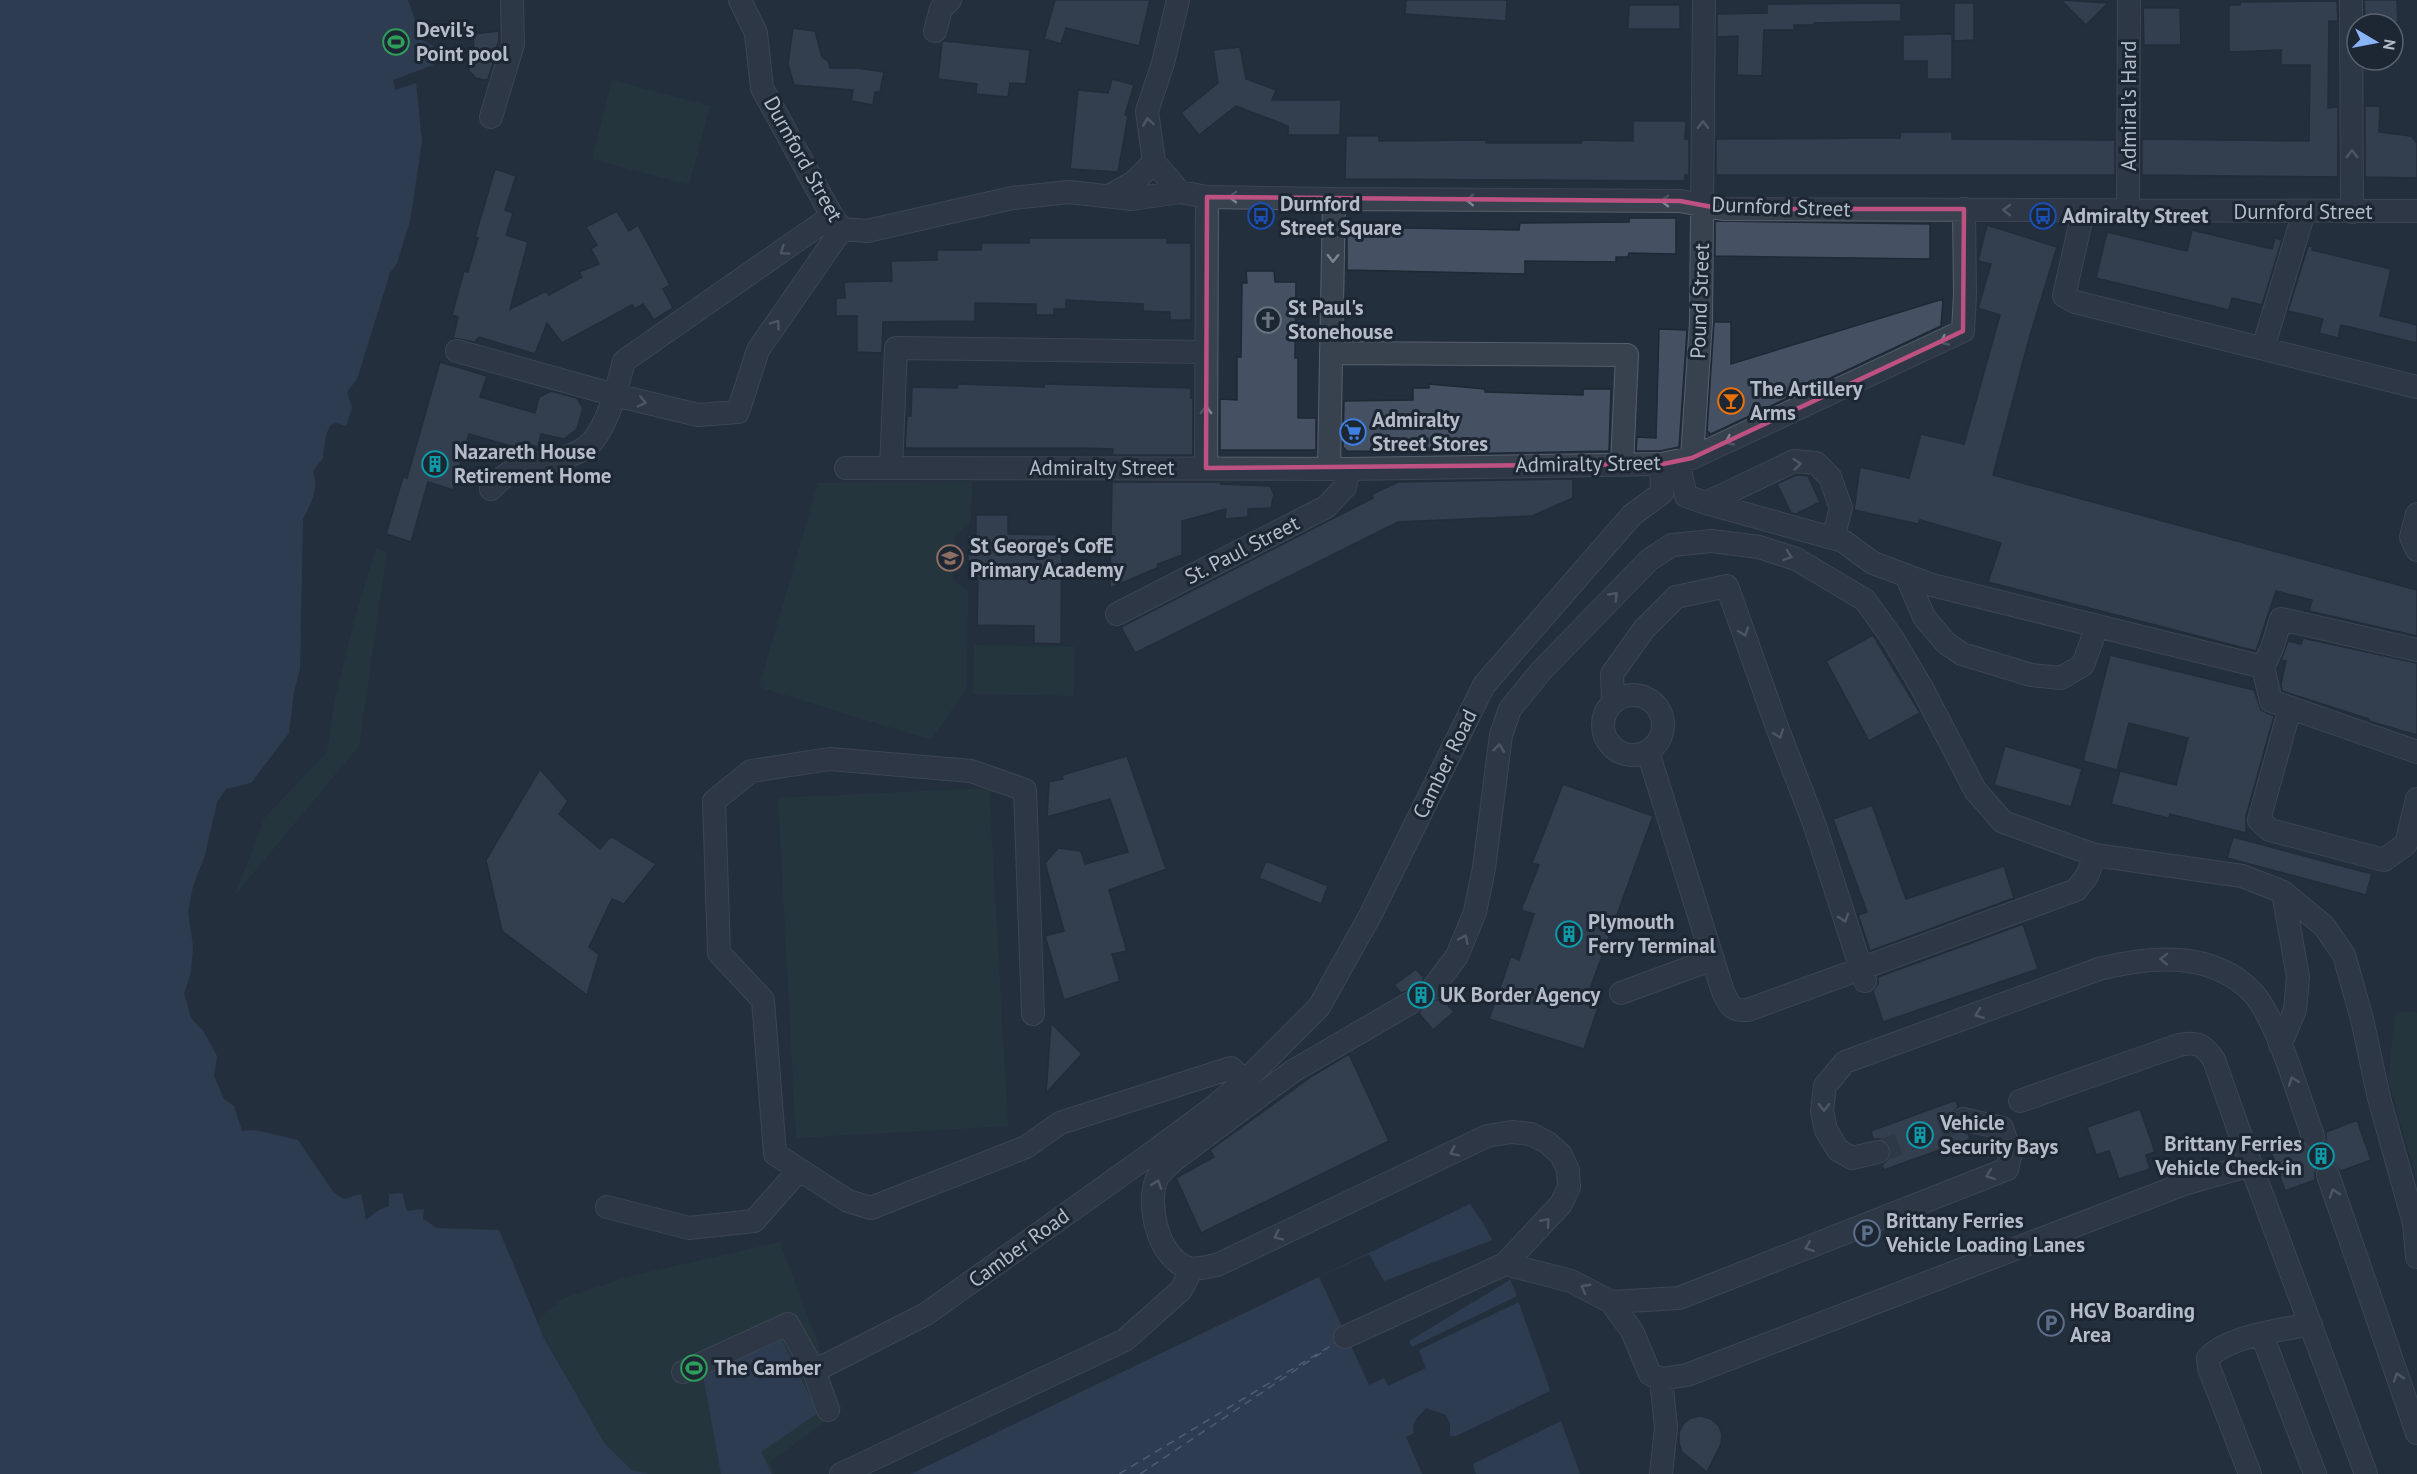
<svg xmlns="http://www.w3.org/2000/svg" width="2417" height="1474" font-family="'PT Sans',sans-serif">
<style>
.green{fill:#263c3f}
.water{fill:#394c67}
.pier{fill:#242f3e}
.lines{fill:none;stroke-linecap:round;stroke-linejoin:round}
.ferry{stroke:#7c92b1;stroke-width:1.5;stroke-dasharray:8 6;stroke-linecap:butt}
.building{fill:#455162;stroke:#1f2835;stroke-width:1.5}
.minor-tunnel{stroke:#3a4453;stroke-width:22;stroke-dasharray:22 11;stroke-linecap:butt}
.minor-casing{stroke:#565f6c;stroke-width:24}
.minor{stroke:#38414e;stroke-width:22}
.oneway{stroke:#7c8592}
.marked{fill:none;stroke:#bd5182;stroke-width:4.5;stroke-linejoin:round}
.labels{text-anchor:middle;stroke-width:6;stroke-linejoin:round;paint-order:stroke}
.poi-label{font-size:21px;font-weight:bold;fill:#b4bcc9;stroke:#1d2633;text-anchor:start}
.street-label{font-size:21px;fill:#b4bcc9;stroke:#1d2633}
</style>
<rect width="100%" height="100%" fill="#242f3e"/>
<path class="green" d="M612 80 710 106 689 185 592 159Z
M972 481 971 520 955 536 953 579 968 591 967 688 931 740 759 687 818 483Z
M376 548 387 552 359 746 235 895 265 817 327 752 335 699 354 621Z
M974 645 1075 647 1074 696 973 694Z
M989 788 1008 1126 796 1138 778 798Z
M2396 1011 2417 1013V1180L2388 1079Z
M780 1242 842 1409 770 1462 775 1474H650L632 1470 605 1444 539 1327 540 1317 564 1298 628 1277Z"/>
<path class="water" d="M0 0H408L422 40 433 46 438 58 432 61 433 65 393 80 395 90 416 83 422 141 410 221 397 263 390 273 357 379 347 392 352 408 346 426 336 423 330 425 325 438 323 458 313 471C319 490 311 503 303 519L300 669 294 692 289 733 251 783 226 789 217 802 205 855 193 886 188 913 193 946 191 972 184 993 191 1018 204 1032 217 1056 214 1076 224 1099 234 1106 242 1131 255 1130 298 1140 334 1193 344 1199 361 1194 366 1220 379 1210 389 1206V1194L402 1193 407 1211 424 1209 423 1219 437 1228 499 1230 544 1338 605 1444 632 1470 650 1474H0Z
M1470 1204 1483 1223 1505 1264 1580 1474H911Z
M782 1340 818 1413 761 1452 772 1474H721L703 1375Z"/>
<path class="pier" d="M1495 1239 1513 1278 1409 1341 1412 1347 1519 1295 1521 1301 1419 1350 1426 1368 1388 1386 1384 1378 1369 1385 1319 1277 1369 1254 1384 1281Z
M1552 1390 1563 1420 1473 1464 1476 1474H1422L1406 1437 1414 1433 1413 1426 1416 1419 1426 1408 1446 1415 1450 1424V1436H1456Z"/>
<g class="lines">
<path class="ferry" d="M1119 1474 1337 1342
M1140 1474 1327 1349"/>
</g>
<path class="building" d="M1055 0H1150L1139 46 1066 28 1061 44 1044 39Z
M1406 0H1507L1506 21 1405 14Z
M2061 0 2108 3 2086 25Z
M2364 0H2397L2398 23 2365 22Z
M2337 1 2338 21H2329L2328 108 2338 107V177L2142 175V139L2309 141 2310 65H2281V50L2229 52V5H2240V2Z
M1901 3V21L1814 23V25H1794V30H1764L1762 76 1737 75 1738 36 1717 37V14L1767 13V4Z
M1954 3H1974V40L1954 41Z
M1629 5H1680V29H1628Z
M2143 8H2180L2181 45H2144Z
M793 28 815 31 822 57 828 61 830 68H857L884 72 880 92H875L873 105 851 101 853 90 794 85 788 64Z
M499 31V42L492 54 493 63 488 79 484 80 476 78 469 71 468 59 474 51 473 34Z
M1952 34V79H1927V61H1903V35Z
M944 41 1030 50 1026 84 1010 83 1008 97 976 94 977 84 938 79 942 42Z
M1240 47 1246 79 1276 90 1272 100H1341L1340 135H1288V126L1236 106 1199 135 1181 113 1218 83 1213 50Z
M1112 79 1134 85 1125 115 1128 116 1118 172 1070 169 1078 90 1108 93Z
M2365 106H2380L2379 132 2411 136 2417 143V178L2365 177Z
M1633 121H1686L1685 139H1689V175H1685V181L1345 179 1346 136H1379V141L1487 140 1486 143H1581L1582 140 1633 141Z
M1901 132H1952V139L2115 140V175H1716V139L1900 138Z
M495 169 516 176 505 210 513 213 506 235 528 242 510 309 546 291 549 295 582 277 579 272 599 264 591 249 597 245 586 227 617 211 629 231 638 225 670 285 663 289 673 308 654 320 643 304 635 309 632 305 562 343 547 323 535 354 479 337 475 342 453 338 458 317 452 315 464 271 468 272 478 238 475 237Z
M1629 218H1676V254L1629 253 1628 257H1616V262L1525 261V274L1347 270V227L1519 230 1520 223 1629 222Z
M1715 221 1930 224V259L1715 256Z
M1987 225 2057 247 2029 339 1993 475 2417 590V636L2309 611 2312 600 2276 591 2256 651 1988 582 2001 543 1920 520 1918 524 1854 510 1860 467 1909 478 1921 434 1964 444 2000 315 1978 308 1991 264 1978 261Z
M2192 230 2272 249 2275 238 2282 240 2262 305 2232 298 2229 310 2096 278 2107 232 2187 251Z
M1029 238H1167V243H1191V320H1170V312L1143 311V304L1066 300V309H1054V315H1036V304L975 303V321L883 322 882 353 857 352V316H836V298H845L844 282 892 281 891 261 937 260V250H981L982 243H1029Z
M2308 246 2313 247 2312 250 2391 269 2380 316 2417 325V343L2341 325 2338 338 2319 333 2323 319 2288 311Z
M1246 271H1274L1275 282H1296L1295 358H1298V418H1316V450H1220V399L1237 400V357H1241L1242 283H1247Z
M1943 299 1941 326 1711 434 1707 431 1714 322H1731V364Z
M1659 329 1687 330 1679 447 1660 451H1636L1637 437 1656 438Z
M440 362 487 376 480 397 535 413 539 397 551 391 577 398 583 408 577 429 564 439 541 434 538 447 530 445 528 451 469 434 453 490 428 482 411 542 386 534 403 477 407 478Z
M957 384 1044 387V384L1191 388V398H1193V455H1112L1113 449 1081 448H905L907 416H911L912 387 957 388Z
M1429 384 1485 389V392L1583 395V389H1611L1609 451 1455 454 1458 453 1347 451 1343 447 1344 401 1413 400V388H1429Z
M1796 475 1808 476 1820 502 1796 514 1791 513 1777 484Z
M1573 479V498L1532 516 1398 522 1135 653 1121 627 1373 498 1372 494 1398 482Z
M1112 482H1220L1221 484 1270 486 1274 494 1271 508 1248 509V517L1225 519 1226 509 1182 521V555L1158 564 1157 568 1110 588Z
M976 515H1008V534L1062 535 1061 644 1034 643V626L977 625 978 578H968V535H976Z
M1873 635 1920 713 1869 741 1826 661Z
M2303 638 2417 663V735L2379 724 2369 721V719L2282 691 2281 684 2286 661 2281 660 2288 641 2301 644Z
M2110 655 2254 690 2261 710 2274 716 2246 816V833L2170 814 2168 818 2111 804 2120 771 2176 785 2188 738 2129 723 2117 770 2083 761Z
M2005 746 2082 769 2071 807 1994 785Z
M1127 756 1166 869 1109 890 1127 951 1112 954 1120 981 1064 1000 1045 936 1064 931 1045 863 1058 848 1081 851 1085 864 1128 852 1110 799 1047 817 1049 782 1063 779 1062 775Z
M540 769 568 801 559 814 600 849 611 836 656 864 624 904 612 899 589 947 599 955 587 995 502 931 486 860Z
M1563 784 1653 816 1590 989 1603 993 1584 1049 1489 1019 1511 956 1519 960 1534 914 1521 910 1539 865 1532 863Z
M1872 805 1906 899 2004 866 2014 898 1870 951 1858 915 1867 912 1833 819Z
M2233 837 2372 874 2366 895 2227 858Z
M1266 861 1328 886 1321 904 1259 878Z
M2023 924 2038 969 1883 1022 1873 991 1878 984V977Z
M1416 969 1424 978 1420 987 1424 998 1432 1001 1442 998 1454 1012 1433 1030 1419 1013 1423 1004 1421 996 1411 990 1401 993 1394 985Z
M1051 1023 1082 1054 1046 1093Z
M1349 1054 1389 1141 1201 1233 1176 1178 1214 1157 1210 1150 1312 1076Z
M1956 1100 1958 1107 1950 1115V1123L1954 1129 1968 1134 1970 1139 1884 1170 1882 1165 1891 1156V1148L1882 1139H1873L1871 1131Z
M2140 1109 2155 1152 2146 1155 2150 1169 2119 1179 2109 1151 2096 1155 2087 1127Z
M2357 1120 2371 1160 2341 1171 2331 1162H2323L2315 1172V1180L2285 1191 2271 1152 2301 1141 2310 1149 2318 1148 2326 1139V1132Z
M1701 1416 1711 1419 1719 1426 1722 1434 1721 1444 1707 1472 1682 1452 1679 1443V1432L1684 1423 1691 1418Z"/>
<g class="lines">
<path class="minor-tunnel" d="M2313 1136 2328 1175
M1878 1152 1963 1119"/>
<g class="minor-casing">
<path id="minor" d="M740 0 756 33 762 88 832 216 842 229 867 231 1012 198 1069 192 1132 199 1180 192 1207 197 1334 199 1680 201 1723 209 2417 211
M1178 0 1163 63 1147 111 1154 162 1180 192
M2351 0 2352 212
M935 31 941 9 950 0
M491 117 513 44 512 0
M1111 195 1134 182 1154 162
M2083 212 2064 296 2075 302 2417 387
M2128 212 2129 0
M832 216 624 361 615 395 698 415 738 412 758 350 842 229
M2263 348 2304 212
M457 351 615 395C609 412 603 428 592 442 574 461 540 461 517 469 506 473 499 481 491 489
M1331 353 1627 355 1622 465
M1692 458 1701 322 1704 0
M1678 461 1686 496 1706 503 1843 541 1873 563 1932 585 2263 667 2272 648 2281 619 2417 650
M846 468 1349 469 1661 464 1692 458 1963 331 1965 295 1964 209
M891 468 896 348 1206 352
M1206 468 1207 197
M1329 468 1334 199
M1706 503 1794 461 1816 463 1830 477 1841 508 1833 538
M2417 514 2411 537 2417 550
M1906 575 1924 617 1946 643 1962 654 2031 675 2061 678 2083 665 2097 626
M1117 614 1326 507 1345 487 1349 469
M2263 667 2271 701 2417 752
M1603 725a30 30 0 1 1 60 0a30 30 0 1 1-60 0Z
M1613 702 1612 674 1644 629 1676 597 1727 586 1777 727 1815 826 1865 981
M2290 708 2259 820 2270 830 2384 860 2406 844 2417 799
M1648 752 1723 992C1730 1006 1731 1011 1748 1010L2076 890 2087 876 2095 855
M1433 988 1457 956 1475 912 1484 868 1501 735 1510 709 1542 670 1649 560 1672 545 1712 541 1759 547 1796 559 1865 600 1893 639 1922 688 1975 790 2003 822 2095 855 2242 876 2283 892 2324 926 2344 955 2362 1019 2379 1098 2414 1223 2417 1257
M1621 993 1713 959
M1033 1014 1025 790 971 771 830 759 751 771 714 801 719 953 763 1000 775 1154 848 1201 871 1208 1026 1147 1060 1123 1231 1068 1245 1081 1319 1007 1371 914 1484 685 1632 515 1662 493 1661 464
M2280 1045 2295 1010 2298 977 2283 892
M2020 1101 2179 1045C2197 1041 2204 1045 2214 1060L2251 1165 2366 1474
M1878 1152 1852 1158 1838 1150 1826 1130 1822 1111 1825 1086 1845 1062 2099 969C2151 956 2212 950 2253 993 2277 1019 2300 1101 2313 1136
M2328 1175 2417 1433
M607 1207 689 1228 754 1221 799 1170
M1505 1264 1571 1281 1611 1302 1679 1298 2007 1169 2011 1153 2002 1128 1963 1119
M1611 1302 1632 1331 1650 1374 1661 1379 1687 1375 2184 1184 2251 1165
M2262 1335 2315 1474
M1345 1337 1505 1264 1561 1204 1569 1187 1568 1170 1561 1155 1548 1143 1531 1134 1512 1132 1487 1136 1217 1265C1209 1266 1198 1270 1189 1268 1158 1259 1146 1205 1157 1178 1160 1172 1168 1166 1173 1161L1293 1071 1410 1003
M683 1372 788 1324 814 1371
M1661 1379 1666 1427 1661 1474
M828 1410 814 1371 926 1314 1145 1158 1210 1110 1245 1081
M841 1474 1125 1340 1181 1290 1192 1269
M2250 1474 2209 1368 2208 1358C2228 1336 2282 1330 2311 1324"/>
</g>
<use href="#minor" class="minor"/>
</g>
<defs><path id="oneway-chevron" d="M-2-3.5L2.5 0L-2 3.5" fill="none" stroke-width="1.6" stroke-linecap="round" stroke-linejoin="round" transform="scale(1.5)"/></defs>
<g class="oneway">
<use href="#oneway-chevron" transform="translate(1148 122) rotate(-98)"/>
<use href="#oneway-chevron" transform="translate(1703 125) rotate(-90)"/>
<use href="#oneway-chevron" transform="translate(2352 154) rotate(-90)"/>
<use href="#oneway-chevron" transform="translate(1233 197) rotate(-179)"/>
<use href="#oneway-chevron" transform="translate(1470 200) rotate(-180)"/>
<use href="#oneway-chevron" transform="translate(1665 201) rotate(-180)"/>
<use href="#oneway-chevron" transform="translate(2007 210) rotate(-179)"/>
<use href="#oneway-chevron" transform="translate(784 251) rotate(145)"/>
<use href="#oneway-chevron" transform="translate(1333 258) rotate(91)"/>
<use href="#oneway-chevron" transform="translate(776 324) rotate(-55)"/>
<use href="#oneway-chevron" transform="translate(1944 341) rotate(155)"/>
<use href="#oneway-chevron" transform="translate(642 402) rotate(13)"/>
<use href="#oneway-chevron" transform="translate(1206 410) rotate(-90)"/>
<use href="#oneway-chevron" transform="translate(1729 441) rotate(155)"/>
<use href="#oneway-chevron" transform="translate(1797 464) rotate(-6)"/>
<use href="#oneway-chevron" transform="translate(1788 556) rotate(19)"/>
<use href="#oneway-chevron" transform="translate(1614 596) rotate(-46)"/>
<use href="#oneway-chevron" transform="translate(1744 632) rotate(70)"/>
<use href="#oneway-chevron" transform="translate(1779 734) rotate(70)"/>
<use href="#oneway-chevron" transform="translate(1499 748) rotate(-83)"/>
<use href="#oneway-chevron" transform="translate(1844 918) rotate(72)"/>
<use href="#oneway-chevron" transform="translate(1464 939) rotate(-65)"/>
<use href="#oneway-chevron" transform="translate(2164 959) rotate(-178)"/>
<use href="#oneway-chevron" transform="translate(1979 1014) rotate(160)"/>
<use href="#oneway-chevron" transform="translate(2293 1081) rotate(-110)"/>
<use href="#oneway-chevron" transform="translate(1824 1107) rotate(90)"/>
<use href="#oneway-chevron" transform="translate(1454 1152) rotate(154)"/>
<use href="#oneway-chevron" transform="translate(1990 1175) rotate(159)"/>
<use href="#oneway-chevron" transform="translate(1157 1184) rotate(-71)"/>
<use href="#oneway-chevron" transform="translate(2334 1193) rotate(-109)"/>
<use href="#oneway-chevron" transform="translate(1546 1222) rotate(-49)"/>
<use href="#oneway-chevron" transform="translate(1278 1236) rotate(154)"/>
<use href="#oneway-chevron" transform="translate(1809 1247) rotate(159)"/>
<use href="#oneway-chevron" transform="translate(1585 1288) rotate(-152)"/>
<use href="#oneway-chevron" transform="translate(2398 1377) rotate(-109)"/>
</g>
<path d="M0 0H2417V1474H0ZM1207 197 1680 201 1723 209H1964L1963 331 1692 458 1663 464 1206 468Z" fill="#242f3e" fill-opacity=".55" fill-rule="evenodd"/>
<path class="marked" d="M1207 197 1680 201 1723 209H1964L1963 331 1692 458 1663 464 1206 468Z"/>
<defs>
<g id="stadium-ring" transform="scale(1.35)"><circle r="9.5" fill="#1d2633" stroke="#2e9e5b" stroke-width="1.5"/><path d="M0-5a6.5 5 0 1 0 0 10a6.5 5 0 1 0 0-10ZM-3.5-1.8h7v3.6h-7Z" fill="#2e9e5b"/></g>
<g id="bus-ring" transform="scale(1.35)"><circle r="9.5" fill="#1d2633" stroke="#1a4fb4" stroke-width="1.5"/><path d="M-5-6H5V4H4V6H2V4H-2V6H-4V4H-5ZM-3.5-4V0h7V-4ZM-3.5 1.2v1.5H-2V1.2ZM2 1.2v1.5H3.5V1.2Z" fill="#1a4fb4"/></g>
<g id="church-ring" transform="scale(1.35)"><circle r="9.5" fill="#1d2633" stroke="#6b7280" stroke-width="1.5"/><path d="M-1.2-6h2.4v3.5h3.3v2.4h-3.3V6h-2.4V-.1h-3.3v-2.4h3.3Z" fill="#6b7280"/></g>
<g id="bar-ring" transform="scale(1.35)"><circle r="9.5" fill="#1d2633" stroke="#e8710a" stroke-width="1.5"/><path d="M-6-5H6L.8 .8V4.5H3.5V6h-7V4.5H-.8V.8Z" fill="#e8710a"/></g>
<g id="supermarket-ring" transform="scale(1.35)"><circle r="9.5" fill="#1d2633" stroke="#3f7fe0" stroke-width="1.5"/><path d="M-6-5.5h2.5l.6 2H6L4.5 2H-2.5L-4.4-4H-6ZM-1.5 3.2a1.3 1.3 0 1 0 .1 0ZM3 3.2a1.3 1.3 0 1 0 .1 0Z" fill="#3f7fe0"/></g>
<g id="building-ring" transform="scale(1.35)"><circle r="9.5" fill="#1d2633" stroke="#0f9aa8" stroke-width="1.5"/><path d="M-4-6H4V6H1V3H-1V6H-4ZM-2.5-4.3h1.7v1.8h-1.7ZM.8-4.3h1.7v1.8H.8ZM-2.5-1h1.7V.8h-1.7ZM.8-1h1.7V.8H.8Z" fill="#0f9aa8"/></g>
<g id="school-ring" transform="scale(1.35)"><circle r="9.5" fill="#1d2633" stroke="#8d6e63" stroke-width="1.5"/><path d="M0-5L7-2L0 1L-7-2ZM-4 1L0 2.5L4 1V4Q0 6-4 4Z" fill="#8d6e63"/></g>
<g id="parking-ring" transform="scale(1.35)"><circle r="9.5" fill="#1d2633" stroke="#5c6f8a" stroke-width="1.5"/><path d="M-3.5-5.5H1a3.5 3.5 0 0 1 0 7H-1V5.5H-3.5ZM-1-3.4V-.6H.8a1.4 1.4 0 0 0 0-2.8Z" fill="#5c6f8a"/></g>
</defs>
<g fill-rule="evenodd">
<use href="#stadium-ring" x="396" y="42"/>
<use href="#bus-ring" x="1261" y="216"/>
<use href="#bus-ring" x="2043" y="216"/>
<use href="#church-ring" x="1268" y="320"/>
<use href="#bar-ring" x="1731" y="401"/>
<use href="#supermarket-ring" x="1353" y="432"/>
<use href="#building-ring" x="435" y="464"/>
<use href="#school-ring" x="950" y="558"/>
<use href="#building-ring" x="1569" y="934"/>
<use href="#building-ring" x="1421" y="995"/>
<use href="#building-ring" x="1920" y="1135"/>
<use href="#building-ring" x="2321" y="1156"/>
<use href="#parking-ring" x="1867" y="1233"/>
<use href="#parking-ring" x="2051" y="1323"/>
<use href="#stadium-ring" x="694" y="1368"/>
</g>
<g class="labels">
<g class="poi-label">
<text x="416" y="37">Devil's<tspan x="416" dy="24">Point pool</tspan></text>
<text x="1280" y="211">Durnford<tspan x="1280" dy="24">Street Square</tspan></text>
<text x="2062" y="223">Admiralty Street</text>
<text x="1288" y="315">St Paul's<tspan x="1288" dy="24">Stonehouse</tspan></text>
<text x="1750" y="396">The Artillery<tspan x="1750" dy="24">Arms</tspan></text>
<text x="1372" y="427">Admiralty<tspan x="1372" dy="24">Street Stores</tspan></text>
<text x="454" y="459">Nazareth House<tspan x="454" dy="24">Retirement Home</tspan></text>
<text x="970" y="553">St George's CofE<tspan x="970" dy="24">Primary Academy</tspan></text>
<text x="1588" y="929">Plymouth<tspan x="1588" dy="24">Ferry Terminal</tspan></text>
<text x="1440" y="1002">UK Border Agency</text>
<text x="1940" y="1130">Vehicle<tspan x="1940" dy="24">Security Bays</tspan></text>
<text x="2302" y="1151" text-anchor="end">Brittany Ferries<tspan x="2302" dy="24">Vehicle Check-in</tspan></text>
<text x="1886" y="1228">Brittany Ferries<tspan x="1886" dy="24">Vehicle Loading Lanes</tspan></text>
<text x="2070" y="1318">HGV Boarding<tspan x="2070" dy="24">Area</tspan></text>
<text x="714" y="1375">The Camber</text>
</g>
<g class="street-label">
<text transform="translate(2129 106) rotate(-90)" y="7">Admiral's Hard</text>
<text transform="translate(803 159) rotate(61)" y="7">Durnford Street</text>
<text transform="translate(1781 207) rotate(2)" y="7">Durnford Street</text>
<text x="2303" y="219">Durnford Street</text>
<text transform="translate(1700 301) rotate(-88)" y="7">Pound Street</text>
<text transform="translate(1588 464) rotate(-1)" y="7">Admiralty Street</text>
<text x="1102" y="475">Admiralty Street</text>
<text transform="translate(1242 550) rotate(-27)" y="7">St. Paul Street</text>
<text transform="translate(1445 764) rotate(-64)" y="7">Camber Road</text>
<text transform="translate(1019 1248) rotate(-36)" y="7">Camber Road</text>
</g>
</g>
<g transform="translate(2375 42) rotate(100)"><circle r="28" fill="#1d2633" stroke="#59626f" stroke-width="1.5"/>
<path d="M0-4.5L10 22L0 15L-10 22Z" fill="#8ab4f8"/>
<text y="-9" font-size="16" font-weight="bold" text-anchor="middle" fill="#b4bcc9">N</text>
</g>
</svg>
